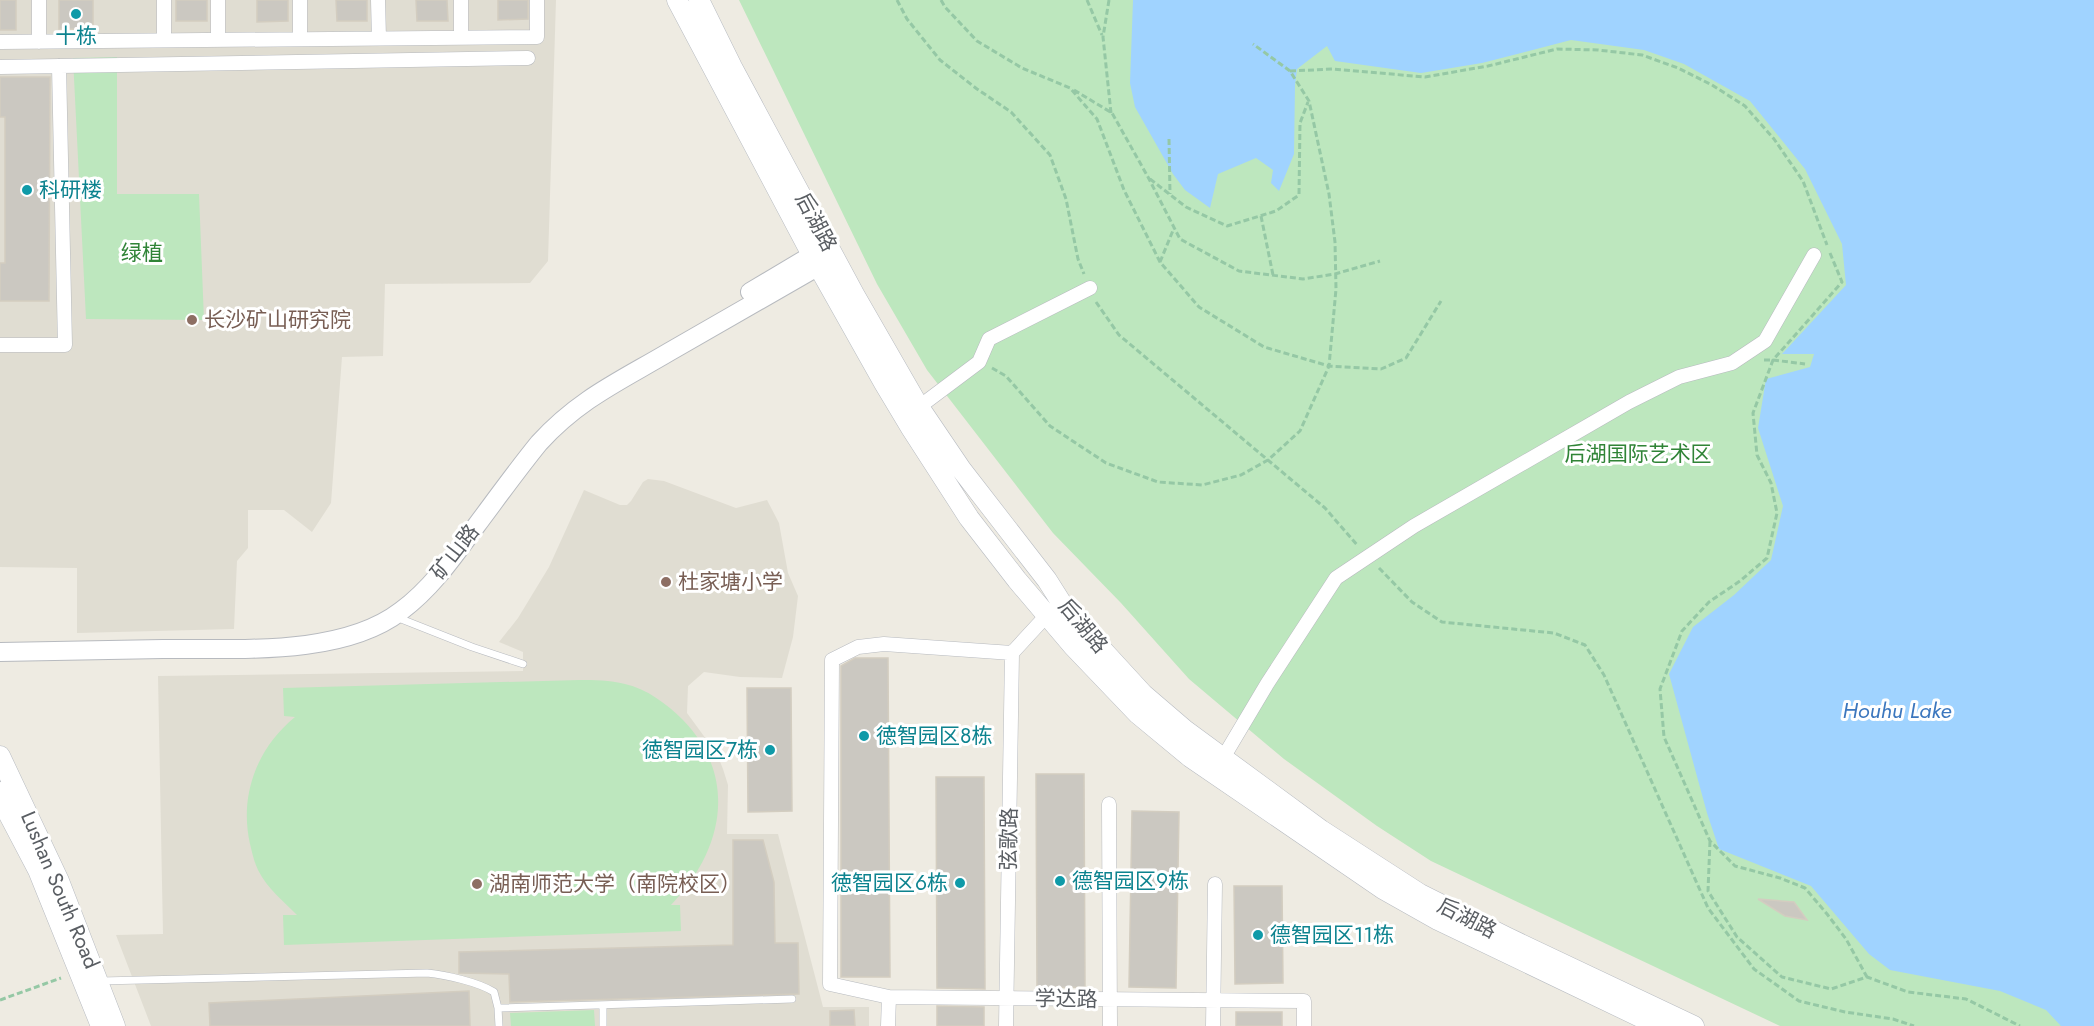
<svg xmlns="http://www.w3.org/2000/svg" width="2094" height="1026" font-family="Jost,'Noto Sans SC',sans-serif">
<style>
.education{fill:#e0ddd2}
.green{fill:#bde7be}
.water{fill:#a0d3ff}
.building{fill:#cbc8c1;stroke:#d3cdc0;stroke-width:1.5}
.lines{fill:none;stroke-linecap:round;stroke-linejoin:round}
.service-casing{stroke:#b7babf;stroke-width:8}
.minor-casing{stroke:#b7babf;stroke-width:15}
.tertiary-casing{stroke:#b7babf;stroke-width:20}
.secondary-casing{stroke:#b7bbc1;stroke-width:21}
.path{stroke:#95c8a5;stroke-width:3;stroke-dasharray:6 3;stroke-linecap:butt}
.service{stroke:#fff;stroke-width:7}
.minor{stroke:#fff;stroke-width:14}
.tertiary{stroke:#fff;stroke-width:18}
.secondary{stroke:#fff;stroke-width:20}
.culture-dot{fill:#0f9aa8;stroke:#fff;stroke-width:2}
.education-dot{fill:#8d6e63;stroke:#fff;stroke-width:2}
.labels{text-anchor:middle;stroke-width:6;stroke-linejoin:round;paint-order:stroke}
.culture-label{font-size:21px;fill:#0d838f;stroke:#fff;text-anchor:start}
.street-label{font-size:21px;fill:#5a5e63;stroke:#fff}
.park-label{font-size:21px;fill:#308437;stroke:#fff}
.education-label{font-size:21px;fill:#785e54;stroke:#fff;text-anchor:start}
.water-label{font-size:22px;font-style:italic;fill:#3c77be;stroke:#fff}
</style>
<rect width="100%" height="100%" fill="#eeebe2"/>
<path class="education" d="M0 0H556L548 261 530 283 385 284 383 356 342 357 331 503 312 532 284 510H248V548L237 561 234 629 77 633V568L0 567Z
M648 479 664 481 736 508 767 500 779 523 788 573 798 596 793 637 782 678 740 677 704 672 688 686 687 713 717 754 723 769 728 785 727 834H778L823 1007H869V1026H151L116 935 163 934 158 676 523 671V652L499 642 518 618 549 567 584 490 620 505H627L631 501 643 482Z"/>
<path class="green" d="M739 0H2094V1026H1780L1431 861 1377 826 1284 759 1189 679 1121 603 1053 533 927 370 877 284Z
M117 57V194H199L204 320 86 319 73 58Z
M579 680C594 680 610 680 625 684 647 689 667 704 683 720 739 778 723 851 671 905H680L681 931 284 945 283 915H297C283 901 267 888 258 870 254 862 252 852 250 844 239 795 257 748 295 717L284 716 283 688Z
M594 1010 595 1026H511L510 1013Z"/>
<path class="water" d="M1133 0H2094V1026H2061L2046 1010 2000 991 1890 970 1869 954 1811 886 1719 849 1707 813 1669 674 1693 627 1734 595 1771 560 1783 506 1758 428 1766 379 1810 367 1814 354H1782L1846 285 1842 244 1805 169 1750 101 1684 64 1644 50 1571 40 1482 63 1421 73 1335 61 1327 46 1297 69 1295 85 1294 154 1279 191 1271 183 1273 170 1256 158 1218 174 1210 208 1185 190 1173 174 1135 107 1130 83Z"/>
<path class="building" d="M0 0H16V30H0Z
M59 0H93V29H59Z
M176 0H207V21H176Z
M257 0H288V21L257 22Z
M336 0H367V21H337Z
M416 0H447L448 21H417Z
M498 0H528V19L498 20Z
M0 77H50L49 301H0V263H5V117H0Z
M855 658H888L890 977H841V666Z
M747 688H791L792 811 748 812Z
M1036 774H1084L1085 987 1037 988Z
M936 777H984L985 989 937 988Z
M1132 811 1179 812 1176 988 1129 987Z
M733 840H763L774 882 775 943H798L799 994 510 1002 509 974 459 973V952L733 945Z
M1234 886H1282L1283 983 1235 984Z
M1758 899 1794 902 1807 920 1785 916Z
M469 991 470 1026H210L209 1003Z
M937 1006 984 1007V1026H937Z
M854 1010 855 1026H830V1011Z
M1236 1012H1282V1026H1236Z"/>
<g class="lines">
<g class="service-casing">
<path id="service" d="M396 617 472 647 523 664
M101 981 427 973C446 975 478 982 494 992L498 1008 792 999
M603 1005V1026
M498 1008 499 1026"/>
</g>
<g class="minor-casing">
<path id="minor" d="M39 0V42
M164 0V40
M218 0V40
M300 0V39
M378 0 379 38
M461 0V37
M0 42 537 37V0
M0 67 528 58
M0 345H65L59 66
M919 407 979 362 989 339 1090 288
M1047 615 1012 653 884 644 858 647 832 660 830 984 889 997 1304 1001V1026
M1223 758 1267 684 1336 578 1414 526 1629 402 1679 377 1732 363 1765 341 1814 255
M1109 804 1110 1026
M888 1026 889 997
M1006 1026 1012 653
M1213 1026 1215 884"/>
</g>
<g class="tertiary-casing">
<path id="tertiary" d="M750 292 824 248
M0 652C54 651 109 650 163 649 236 648 341 657 401 611 432 588 454 556 476 526 497 498 517 470 539 443 579 399 620 381 669 352 723 321 777 290 831 259"/>
</g>
<g class="secondary-casing">
<path id="secondary" d="M677 0 812 255 884 383 911 428 969 518 1017 580 1073 646 1138 714 1190 757 1383 889 1438 920 1659 1026
M699 0 732 67 854 294 919 407 961 469 1047 580 1066 610 1143 694 1185 730 1321 830 1420 894 1506 937 1694 1026
M0 756 59 881 115 1026
M0 792 8 813 38 870 101 1026"/>
</g>
<path class="path" d="M897 0 907 19 940 60 977 89 1011 112 1050 155 1066 199 1078 259 1084 274
M941 0 945 7 977 41 1022 68 1070 88 1097 119 1124 190 1160 262 1199 307 1264 347 1329 366 1381 369 1406 358 1441 301
M1087 0 1102 35
M1109 0 1103 37 1111 113
M1290 71 1333 69 1425 77 1488 66 1557 49 1598 50 1642 55 1678 68 1712 85 1745 106 1774 139 1803 181 1827 245
M1074 90 1112 113 1148 177 1180 239 1239 271 1303 279 1335 274 1380 261
M1169 139 1170 194
M1150 179 1186 207 1227 226 1276 211 1299 195 1300 123 1308 102
M1261 216 1273 275
M1830 253 1842 282 1773 360 1753 413 1757 455 1771 483 1777 513 1767 558 1740 581 1709 602 1682 631 1660 689 1664 737 1710 841 1735 866 1780 878 1805 888 1827 914 1846 939 1867 977
M1160 262 1174 228
M1096 302 1119 335 1325 508 1358 546
M1764 360H1773L1805 364
M992 368 1006 376 1050 426 1106 463 1158 482 1202 485 1241 475 1268 460 1300 431 1329 366 1336 289 1335 242 1329 194 1309 101 1290 71 1253 44
M1379 568 1412 602 1442 622 1554 633 1585 645 1604 675 1708 908 1754 969 1799 1001 1845 1012 1893 1019 1914 1026
M1710 841 1708 891 1737 937 1782 977 1831 989 1867 977 1908 992 1966 999 2020 1026
M0 1000 61 978"/>
<use href="#service" class="service"/>
<use href="#minor" class="minor"/>
<use href="#tertiary" class="tertiary"/>
<use href="#secondary" class="secondary"/>
</g>
<g class="culture-dot">
<circle cx="76" cy="14" r="6"/>
<circle cx="27" cy="190" r="6"/>
<circle cx="864" cy="736" r="6"/>
<circle cx="770" cy="750" r="6"/>
<circle cx="1060" cy="881" r="6"/>
<circle cx="960" cy="883" r="6"/>
<circle cx="1258" cy="935" r="6"/>
</g>
<g class="education-dot">
<circle cx="192" cy="320" r="6"/>
<circle cx="666" cy="582" r="6"/>
<circle cx="477" cy="884" r="6"/>
</g>
<g class="labels">
<g class="culture-label">
<text x="76" y="43" text-anchor="middle">十栋</text>
<text x="39" y="197">科研楼</text>
<text x="876" y="743">徳智园区8栋</text>
<text x="758" y="757" text-anchor="end">徳智园区7栋</text>
<text x="1072" y="888">德智园区9栋</text>
<text x="948" y="890" text-anchor="end">徳智园区6栋</text>
<text x="1270" y="942">德智园区11栋</text>
</g>
<g class="street-label">
<text transform="translate(816 222) rotate(62)" y="7">后湖路</text>
<text transform="translate(455 552) rotate(-52)" y="7">矿山路</text>
<text transform="translate(1083 626) rotate(50)" y="7">后湖路</text>
<text transform="translate(1009 839) rotate(-89)" y="7">弦歌路</text>
<text transform="translate(60 890) rotate(67)" y="7">Lushan South Road</text>
<text transform="translate(1467 918) rotate(27)" y="7">后湖路</text>
<text transform="translate(1066 999) rotate(1)" y="7">学达路</text>
</g>
<g class="park-label">
<text x="142" y="260">绿植</text>
<text x="1638" y="461">后湖国际艺术区</text>
</g>
<g class="education-label">
<text x="204" y="327">长沙矿山研究院</text>
<text x="678" y="589">杜家塘小学</text>
<text x="489" y="891">湖南师范大学（南院校区）</text>
</g>
<g class="water-label">
<text x="1897" y="718">Houhu Lake</text>
</g>
</g>
</svg>
